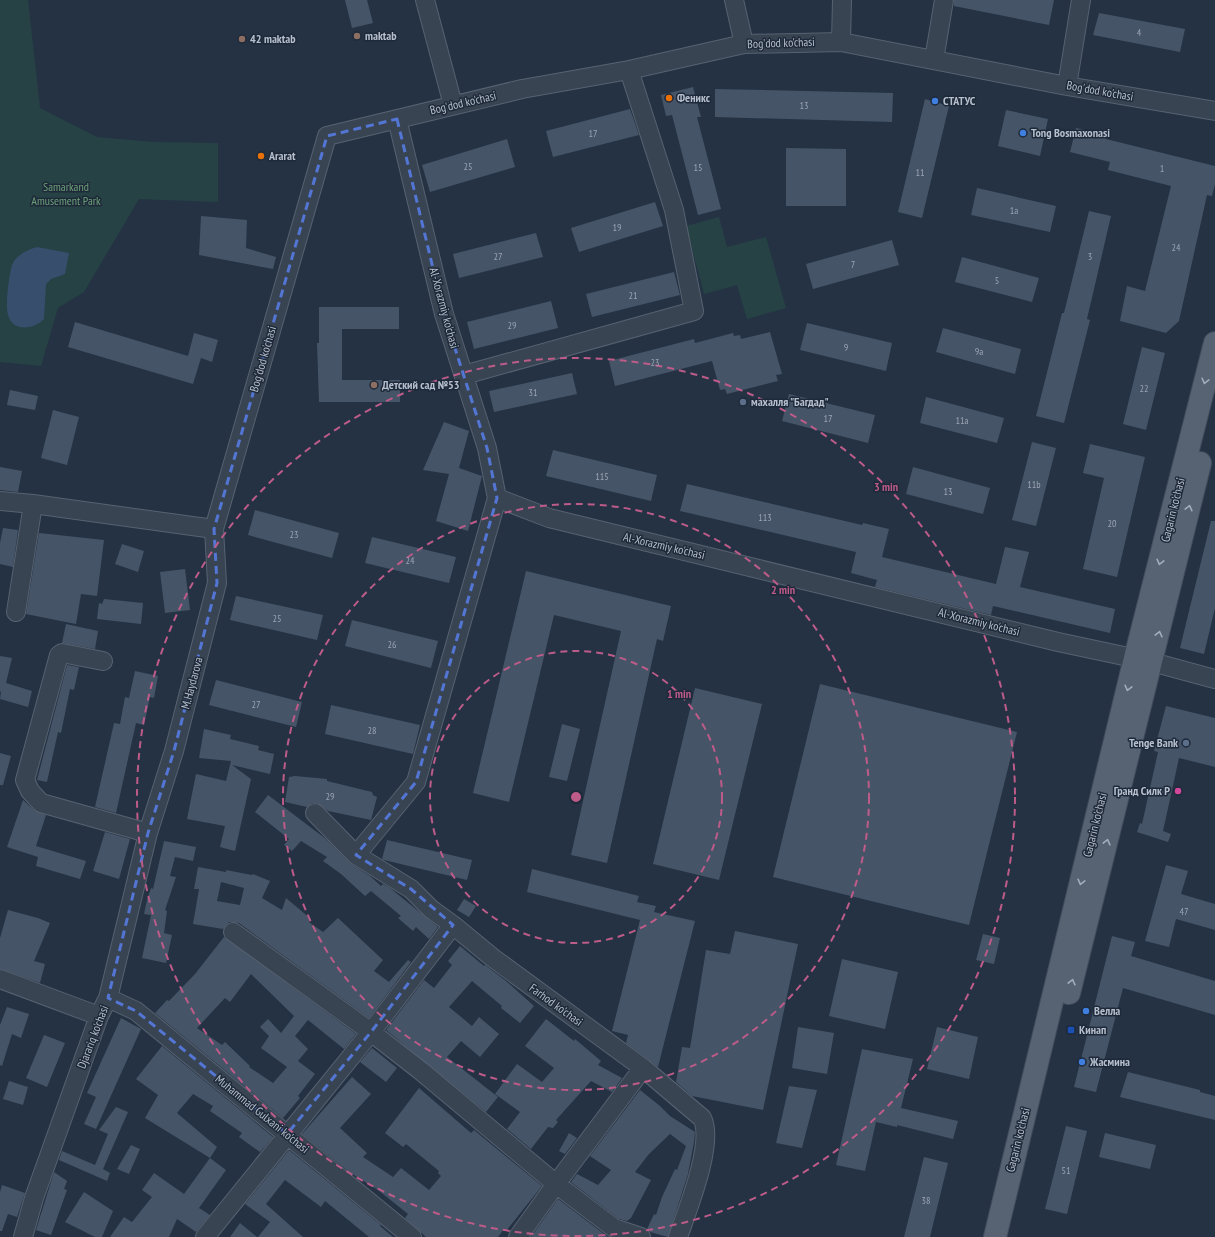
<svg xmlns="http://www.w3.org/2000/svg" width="1215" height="1237" font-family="'PT Sans Narrow',sans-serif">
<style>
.green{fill:#264245}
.water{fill:#374e6c}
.building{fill:#465468;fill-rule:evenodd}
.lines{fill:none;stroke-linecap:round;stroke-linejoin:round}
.minor-casing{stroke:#576271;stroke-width:20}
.major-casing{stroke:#434d5d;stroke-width:24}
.minor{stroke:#394453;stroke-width:18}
.major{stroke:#576373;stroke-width:22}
.oneway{stroke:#a3adbb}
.marked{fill:none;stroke:#5376d4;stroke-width:3;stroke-dasharray:8 5;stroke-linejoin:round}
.ring{fill:none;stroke:#bd5b89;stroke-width:2;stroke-dasharray:7 5}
.education-dot{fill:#8d6e63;stroke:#1e2939;stroke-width:1.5}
.food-dot{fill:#e8710a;stroke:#1e2939;stroke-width:1.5}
.shop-dot{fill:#3f7fe0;stroke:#1e2939;stroke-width:1.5}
.service-dot{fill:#5c6f8a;stroke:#1e2939;stroke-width:1.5}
.hotel-dot{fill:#d1479c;stroke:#1e2939;stroke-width:1.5}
.transit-dot{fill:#1a4fb4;stroke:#1e2939;stroke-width:1.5}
.labels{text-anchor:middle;stroke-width:3;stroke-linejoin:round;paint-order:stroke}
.number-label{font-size:10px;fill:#9aa4b4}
.poi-label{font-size:12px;font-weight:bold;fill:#b6bfcd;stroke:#1e2939;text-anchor:start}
.street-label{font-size:12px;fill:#b6bfcd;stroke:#1e2939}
.park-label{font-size:12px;fill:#6ca077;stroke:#1e2939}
.centre{fill:#bd5b89;stroke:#1e2939;stroke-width:2}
.ring-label{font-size:12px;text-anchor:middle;font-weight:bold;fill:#bd5b89;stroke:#1e2939;stroke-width:3;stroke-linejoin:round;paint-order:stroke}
</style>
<rect width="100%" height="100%" fill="#243244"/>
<path class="green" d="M0 0H28L40 108 97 137 153 142 218 143V202L139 199 84 292 58 308 41 366 0 362Z
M719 217 727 247 766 237 786 308 747 319 737 285 704 294 686 226Z"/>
<path class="water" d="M37 247 69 253 65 274 51 279 46 284 44 319C34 329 13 333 8 315 5 306 9 275 12 265 16 255 27 250 37 247Z"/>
<path class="building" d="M345 0H367L373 23 352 28Z
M954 0H1054L1049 25 954 6Z
M1099 13 1185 29 1180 52 1093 35Z
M693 87 701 117H697L721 209 698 215 672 115 666 116 661 95Z
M715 89 893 93 892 122 715 117Z
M925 99 949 106 922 218 898 212Z
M630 109 639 135 553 157 546 131Z
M1006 110 1048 119 1040 156 998 146Z
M1076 128 1107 135 1106 139 1215 166V184L1212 196 1207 195 1179 321 1166 333 1120 321 1127 286 1145 291 1171 186 1108 170 1110 162 1070 152Z
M507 139 515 167 430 192 422 165Z
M786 148 846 149V206H786Z
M977 188 1056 206 1050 232 971 215Z
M655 202 663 226 579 252 571 228Z
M1089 211 1111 216 1087 319 1090 320 1064 423 1036 416 1062 313H1064Z
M201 216 247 220 246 248 276 257 273 269 199 255Z
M536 233 543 257 459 278 453 254Z
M892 240 899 265 813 289 806 264Z
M962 257 1039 278 1032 302 955 282Z
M674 272 680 295 592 317 586 294Z
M551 301 558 328 474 349 467 322Z
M319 307H399V329H342V380H400V402H319L317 343H319Z
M75 322 188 356 194 333 218 340 212 362 201 358 193 384 68 347Z
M807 323 892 343 886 371 800 350Z
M943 328 1021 349 1015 374 936 352Z
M770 332 782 374 776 375 778 381 727 394 725 389 720 390 712 361 615 386 609 361 694 339 695 343 733 333 734 336 740 335 741 339Z
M1142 347 1165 353 1146 430 1123 424Z
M572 373 577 394 494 412 489 391Z
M10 390 38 396 35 410 7 405Z
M789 394 875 415 868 443 782 421Z
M926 397 1004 418 997 443 920 423Z
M53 410 79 417 67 465 41 458Z
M444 422 469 431 459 468 482 476 468 531 436 521 449 474 423 470Z
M1032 442 1056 448 1036 526 1012 520Z
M1090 444 1145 457 1117 577 1083 569 1104 478 1083 473Z
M553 450 657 475 651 501 546 476Z
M0 467 22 471 18 492 0 490Z
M913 467 990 488 983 514 906 494Z
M687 484 862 525 863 523 889 529 882 557 996 584 1005 547 1029 552 1020 587 1115 609 1110 633 993 606 991 615 875 587 877 580 851 573 856 552 680 511Z
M255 510 339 533 332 558 248 535Z
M1211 521H1215V608L1204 654 1180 648Z
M3 528 18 530 13 567 0 564V543Z
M39 533 104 540 97 596 81 594 76 624 26 614Z
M372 537 456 557 449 583 365 563Z
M122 544 144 551 138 572 115 564Z
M185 569 190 610 165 613 160 572Z
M526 571 671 606 663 641 657 639 607 863 571 855 621 631 554 615 509 802 473 793Z
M236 596 323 615 317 640 230 620Z
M104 599 143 603 141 624 97 619 99 603 102 604Z
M352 620 438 641 431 668 345 646Z
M66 624 98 631 95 649 62 643Z
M0 656 12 658 6 683 32 691 28 707 0 699 1 692 0 691Z
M67 665 79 667 74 690 70 689 61 733 58 732 47 782 37 780Z
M135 671 158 676 154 698 150 697 144 725 136 723 116 813 95 807 114 723 120 724 125 697 129 698Z
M216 680 302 702 296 727 209 705Z
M820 684 1017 732 969 925 773 877Z
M695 688 762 704 719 880 653 864Z
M331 705 420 725 413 754 325 734Z
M1166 706 1215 718V767L1179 758 1163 831 1171 834 1168 842 1137 832 1140 823 1142 824 1158 752 1154 751Z
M562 724 580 729 567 781 549 777Z
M204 729 231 735 230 739 259 746 258 750 274 754 270 774 232 765 251 779 235 851 220 847 225 826 187 819 196 774 226 781 231 761 199 758Z
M0 753 11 756 3 785H0Z
M295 776 327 779V781L372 792 373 795 377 797 371 820 328 811 317 803H312L307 807 285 802 289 777Z
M268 795 326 839 350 863 370 876 381 886 383 884 390 888 438 927 429 939 416 927 413 931 398 918 401 916 371 891 365 896 341 874 323 861 327 857 301 841 292 851 284 845 289 839 255 812Z
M23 800 34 810 46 815 36 846 86 861 80 879 36 866 38 857 7 847Z
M105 832 130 839 119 879 93 871Z
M387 840 472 860 467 880 384 860 382 859Z
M164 841 196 847 193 861 175 857 170 876 176 877 165 910 167 911 164 933 172 935 166 963 142 958 151 915 144 914 147 900 151 888 153 889Z
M1166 865 1188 871 1181 894 1215 904V930L1176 919 1169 947 1145 941Z
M198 867 226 872V870L252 875 253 874 270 881 262 898 282 910 286 898 311 919 309 922 323 932 338 918 383 960 374 971 389 982 408 960 411 962 369 1018 239 923 229 922 223 929 193 924 199 889H194ZM221 882 244 888 240 905 217 901Z
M532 869 639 896 637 902 656 906 654 912 695 921 658 1067 626 1043 628 1035 612 1031 640 920 527 892Z
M464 899 476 906 469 917 457 910Z
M8 910 38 918 50 923 34 961 45 964 40 983 0 969V938Z
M735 931 798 944 763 1110 692 1096 676 1082 682 1047 690 1048 706 950 730 954Z
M983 934 1000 938 994 964 976 960Z
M1112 936 1135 942 1131 956 1215 981V1015L1123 988 1096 1092 1074 1087Z
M224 937 356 1034 344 1049 308 1020 295 1036 308 1049 298 1061 315 1074 298 1096 300 1098 283 1118 155 1013 167 1000 169 1001 195 974ZM251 974 294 1016 281 1033 268 1019 260 1027 269 1036 261 1048 287 1067 273 1083 249 1067 250 1066 225 1042 222 1045 197 1028 225 998 230 1002Z
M460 946 484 966 485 965 506 981 534 1006 520 1023 501 1008 502 1006 472 981 449 1007 472 1026 479 1017 499 1034 480 1057 461 1041 447 1057 498 1097 486 1112 386 1030 424 980 434 988 452 965 448 961Z
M842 959 898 972 885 1029 829 1016Z
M7 1007 29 1014 21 1038 12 1034 2 1066 0 1065V1025Z
M121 1018 141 1029 96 1129 84 1124 96 1097 87 1093Z
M546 1019 574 1041 575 1039 601 1061 598 1065 622 1078 612 1092 591 1081 556 1120 558 1122 553 1128 548 1127 531 1149 507 1129 520 1112 495 1094 517 1064 542 1082 554 1068 525 1046Z
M798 1027 834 1033 827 1074 792 1068Z
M937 1027 978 1037 969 1079 927 1069Z
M44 1035 65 1043 47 1087 26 1078Z
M162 1046 273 1137 260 1152 239 1137 242 1133 210 1111 213 1106 193 1094 177 1113 217 1147 210 1158 145 1118 158 1095 136 1079Z
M372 1048 397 1068 386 1082 360 1062Z
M862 1049 913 1059 901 1108 958 1121 953 1139 897 1125V1127L876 1122 865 1171 836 1165Z
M1128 1072 1200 1090V1092L1215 1096V1120L1120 1097Z
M352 1077 371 1094 340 1128 367 1153 363 1157 393 1177 401 1168 429 1190 441 1176 438 1173 439 1171 406 1144 403 1147 385 1133 419 1088 471 1133 474 1130 542 1186 506 1231 504 1229 498 1237H426L405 1218 408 1214 378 1190 349 1172 302 1134Z
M9 1081 28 1087 23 1105 3 1099Z
M789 1086 817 1090 802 1148 776 1143Z
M640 1090 660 1106 670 1116 695 1132 694 1142 688 1174 668 1237 650 1232 647 1229 654 1214 656 1215 662 1197 675 1169 677 1170 686 1146 670 1134 649 1154 635 1172 651 1180 631 1218 627 1221 619 1219 571 1182 577 1174 598 1185 611 1170 590 1156Z
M116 1107 128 1112 103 1169 110 1173 107 1181 59 1160 62 1151 95 1165 108 1134 99 1130Z
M1066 1126 1087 1131 1067 1214 1045 1209Z
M569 1133 577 1138 565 1154 559 1151Z
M1105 1133 1156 1145 1150 1169 1099 1157Z
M131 1145 140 1149 129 1174 117 1169Z
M289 1150 381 1225 380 1226 393 1237H369L325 1201 321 1207 285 1180 266 1204 303 1237H258L270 1222 245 1204Z
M924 1157 948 1163 930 1237H904Z
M210 1158 226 1170 199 1208 210 1215 196 1232 177 1219 169 1237H110L124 1217 132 1222 152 1197 142 1190 154 1173 184 1194Z
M54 1172 67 1181 64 1189 67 1190 51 1235 36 1230Z
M2 1185 25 1193 17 1217 8 1214 2 1231H0V1192Z
M84 1192 113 1211 102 1237H95L65 1222Z
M558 1199 608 1237H531Z
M240 1223 257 1237H230Z"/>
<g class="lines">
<g class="minor-casing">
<path id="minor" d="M425 0 453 105
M734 0 744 44
M841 42 842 0
M934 60 944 0
M1067 86 1081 0
M397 119 444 314 487 448 497 498 549 518 1058 642 1152 662 1215 679
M464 375 694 311 674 210 629 70
M0 501 33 504 214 529 327 136 522 89 629 70 744 44 841 42 1067 86 1215 111
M16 612 33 504
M103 661 62 653 59 655 25 780 30 791 41 803 148 833
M315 813 356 855 411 889 431 909 453 925 493 958 643 1068 702 1118C715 1142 687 1211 678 1237
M356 855 416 782 497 498
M233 932 371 1032 421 1071 556 1184 614 1228 641 1237
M0 979 99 1016
M108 998 136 1011 412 1237
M23 1237 34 1198 99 1016 108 998 148 833 174 751 217 583 214 529
M205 1237 371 1032 453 925
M518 1237 556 1184 643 1068"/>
</g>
<g class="major-casing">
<path id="major" d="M1069 993 1200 463
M995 1237 1135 658 1215 343"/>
</g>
<use href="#minor" class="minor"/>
<use href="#major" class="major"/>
</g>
<defs><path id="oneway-chevron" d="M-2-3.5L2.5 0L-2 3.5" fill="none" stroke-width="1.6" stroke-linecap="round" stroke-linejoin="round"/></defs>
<g class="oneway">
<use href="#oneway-chevron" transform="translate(1205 381) rotate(104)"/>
<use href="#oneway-chevron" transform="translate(1189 508) rotate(-76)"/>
<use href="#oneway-chevron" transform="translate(1160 562) rotate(104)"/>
<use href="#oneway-chevron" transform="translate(1159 634) rotate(-76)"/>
<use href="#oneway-chevron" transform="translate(1128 688) rotate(104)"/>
<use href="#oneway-chevron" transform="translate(1107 842) rotate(-76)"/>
<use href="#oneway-chevron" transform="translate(1081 882) rotate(104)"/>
<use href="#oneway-chevron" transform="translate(1072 982) rotate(-76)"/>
</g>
<path class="marked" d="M397 119 444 314 487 448 497 498 416 782 356 855 411 889 453 925 371 1032 287 1134 136 1011 108 998 148 833 174 751 217 583 214 529 327 136Z"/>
<g class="ring">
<circle cx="576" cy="797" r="146"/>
<circle cx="576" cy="797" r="293"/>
<circle cx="576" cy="797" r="439"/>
</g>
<g class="education-dot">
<circle cx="357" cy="36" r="4"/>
<circle cx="242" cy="39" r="4"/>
<circle cx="374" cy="385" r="4"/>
</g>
<g class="food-dot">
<circle cx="669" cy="98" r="4"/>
<circle cx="261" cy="156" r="4"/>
</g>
<g class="shop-dot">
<circle cx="935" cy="101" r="4"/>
<circle cx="1023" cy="133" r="4"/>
<circle cx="1086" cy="1011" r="4"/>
<circle cx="1082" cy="1062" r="4"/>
</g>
<g class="service-dot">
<circle cx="743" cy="402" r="4"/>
<circle cx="1186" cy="743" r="4"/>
</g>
<circle class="hotel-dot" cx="1178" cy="791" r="4"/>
<rect class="transit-dot" x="1067" y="1026" width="8" height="8" rx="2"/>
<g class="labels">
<g class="number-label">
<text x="1139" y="36">4</text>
<text x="804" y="109">13</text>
<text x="593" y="137">17</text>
<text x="468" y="170">25</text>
<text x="698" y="171">15</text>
<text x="1162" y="172">1</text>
<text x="920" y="176">11</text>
<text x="1014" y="214">1a</text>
<text x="617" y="231">19</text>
<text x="1176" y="251">24</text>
<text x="498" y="260">27</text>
<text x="1090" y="260">3</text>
<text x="853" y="268">7</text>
<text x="997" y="284">5</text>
<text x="633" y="299">21</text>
<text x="512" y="329">29</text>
<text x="846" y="351">9</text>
<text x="979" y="355">9a</text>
<text x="655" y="366">23</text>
<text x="1144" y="392">22</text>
<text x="533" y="396">31</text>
<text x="828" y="422">17</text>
<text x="962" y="424">11a</text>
<text x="602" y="480">115</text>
<text x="1034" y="488">11b</text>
<text x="948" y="495">13</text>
<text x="765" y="521">113</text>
<text x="1112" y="527">20</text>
<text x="294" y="538">23</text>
<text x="410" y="564">24</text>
<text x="277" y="622">25</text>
<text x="392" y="648">26</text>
<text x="256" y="708">27</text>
<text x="372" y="734">28</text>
<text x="330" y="800">29</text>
<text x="1184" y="915">47</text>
<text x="1066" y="1174">51</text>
<text x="926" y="1204">38</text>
</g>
<g class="poi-label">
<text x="365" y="40">maktab</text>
<text x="250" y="43">42 maktab</text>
<text x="677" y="102">Феникс</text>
<text x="943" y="105">СТАТУС</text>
<text x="1031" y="137">Tong Bosmaxonasi</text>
<text x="269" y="160">Ararat</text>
<text x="382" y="389">Детский сад №53</text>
<text x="751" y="406">махалля "Багдад"</text>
<text x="1178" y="747" text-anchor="end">Tenge Bank</text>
<text x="1170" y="795" text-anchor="end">Гранд Силк Р</text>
<text x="1094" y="1015">Велла</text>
<text x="1079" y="1034">Кинап</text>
<text x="1090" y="1066">Жасмина</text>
</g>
<g class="street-label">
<text transform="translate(781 43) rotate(-2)" y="4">Bog'dod ko'chasi</text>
<text transform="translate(1100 91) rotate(10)" y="4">Bog'dod ko'chasi</text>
<text transform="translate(463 103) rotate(-13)" y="4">Bog'dod ko'chasi</text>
<text transform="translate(444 308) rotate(75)" y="4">Al-Xorazmiy ko'chasi</text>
<text transform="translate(263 359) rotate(-74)" y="4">Bog'dod ko'chasi</text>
<text transform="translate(1173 510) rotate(-76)" y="4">Gagarin ko'chasi</text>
<text transform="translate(664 546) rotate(13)" y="4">Al-Xorazmiy ko'chasi</text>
<text transform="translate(979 622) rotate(14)" y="4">Al-Xorazmiy ko'chasi</text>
<text transform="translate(192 683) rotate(-75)" y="4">M.Haydarova</text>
<text transform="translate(1095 825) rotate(-76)" y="4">Gagarin ko'chasi</text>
<text transform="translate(556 1005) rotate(36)" y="4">Farhod ko'chasi</text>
<text transform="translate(93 1037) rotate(-69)" y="4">Djarariq ko'chasi</text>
<text transform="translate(262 1114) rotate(39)" y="4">Muhammad Gulxani ko'chasi</text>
<text transform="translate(1018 1140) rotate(-76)" y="4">Gagarin ko'chasi</text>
</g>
<g class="park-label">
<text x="66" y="191">Samarkand<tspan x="66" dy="14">Amusement Park</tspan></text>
</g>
</g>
<circle cx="576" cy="797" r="6" class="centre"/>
<g class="ring-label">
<text x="886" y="491">3 min</text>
<text x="783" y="594">2 min</text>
<text x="679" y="698">1 min</text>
</g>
</svg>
